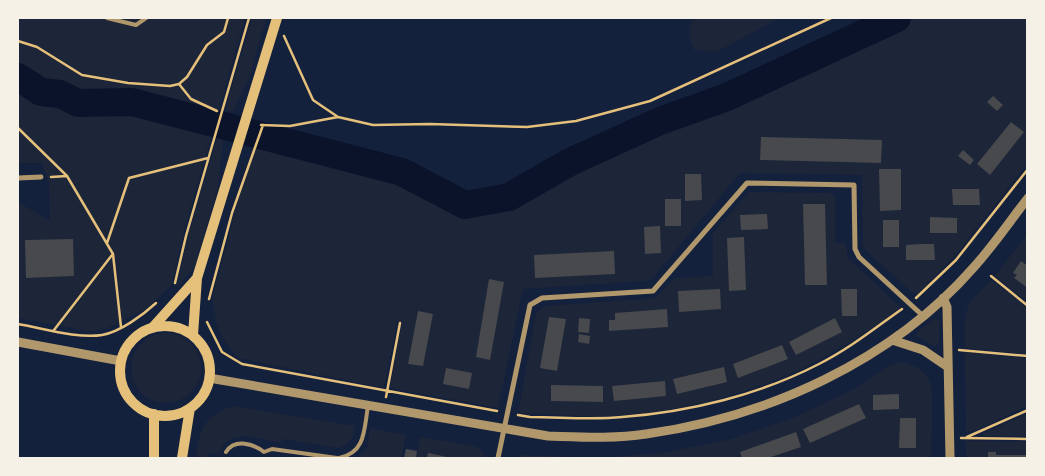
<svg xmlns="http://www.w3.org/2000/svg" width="1045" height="476" font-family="'Titillium Web',sans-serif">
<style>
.green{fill:#1d2539}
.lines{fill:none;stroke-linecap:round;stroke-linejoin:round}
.river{stroke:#0b132b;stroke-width:28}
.building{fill:#48494c}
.path{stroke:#e5c07b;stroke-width:2.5}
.service{stroke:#b1986c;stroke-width:4}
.minor{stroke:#b1986c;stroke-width:5}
.tertiary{stroke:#b1986c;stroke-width:9}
.secondary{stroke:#e5c07b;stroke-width:10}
</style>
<rect width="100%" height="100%" fill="#14213d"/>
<path class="green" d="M18 18H245L183 235 172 285 146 309 106 329 88 331 18 318V202L50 221 49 183 42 163H19L18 165Z
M252 18H266L251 73 233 112 225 110Z
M700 18H780L716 52 694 50 689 34 692 21Z
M897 18H1027V164L955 256 918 294 912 292 865 250 863 245 862 175 740 173 652 279 645 281 523 289 498 408 390 388 402 322H397L384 388 238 358C219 336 214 324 213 295L255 138 427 185 465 205 509 197 570 162 660 121 727 97Z
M221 125 228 127 223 142 218 187 194 268 177 287 188 236Z
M749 192 831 193 835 197V243H845L848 258 899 306 898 311C866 332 832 355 797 371 740 396 675 413 612 416 582 417 551 414 521 413L519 409 536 313 545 306 655 298 675 278 713 276V233Z
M1027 234V302L995 276Z
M991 280 1027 307V354L965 348C965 307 962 309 991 280Z
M935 318 939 320V343L935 346 916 336 917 332Z
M131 368a35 35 0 1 1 70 0a35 35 0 1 1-70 0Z
M965 352 1027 358V406L974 431 966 432Z
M902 362C914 365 925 370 930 382 934 392 931 445 931 458H515L521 455 601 458 667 452 732 439 795 417 856 388 888 366Z
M233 406 355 426C353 438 351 443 339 448L282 439 281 443C259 439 227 426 219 455L208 453 207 458H196C200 429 203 416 233 406Z
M1027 413V436H984L983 434Z
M370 428 406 435 401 458H355L367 448Z
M420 437 475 446 482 451 486 458H416Z
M966 441 1027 442V458H966Z"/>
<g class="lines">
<path class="river" d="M18 77 41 92 60 94 78 103 132 102 402 172 465 205 509 197 570 162 660 121 727 97 897 18"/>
</g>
<path class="building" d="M993 96 1003 105 997 111 987 102Z
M1011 122 1024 132 990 175 977 164Z
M761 137 882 140 881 163 760 160Z
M963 150 974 160 970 165 958 156Z
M879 169H901V210L880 211Z
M685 174H701L702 200 685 201Z
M952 189H979L980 205H953Z
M665 199H681V226H665Z
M803 204H825L827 285H805Z
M767 214 768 229 741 230 740 215Z
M930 217 957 218V233H930Z
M883 220H899V247H883Z
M660 226 661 253 645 254 644 227Z
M744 237 746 290 729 291 727 238Z
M73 239 74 276 26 278 25 240Z
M921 244H934L935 260H906V245Z
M614 251 615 274 535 278 534 255Z
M1021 261 1028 266V288L1014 278 1017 275 1013 273Z
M489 279 504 282 490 360 476 357Z
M720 289 721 309 679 312 678 291Z
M841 289H857V316H842Z
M667 309 668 327 609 331V320H615V313Z
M418 311 433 314 423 366 408 364Z
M549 317 566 319 557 371 540 368Z
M579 318 590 319 589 333 578 332Z
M835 318 842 332 796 355 789 342Z
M579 334 590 336 589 344 578 342Z
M782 345 788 359 738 378 733 364Z
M724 367 727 382 677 394 673 379Z
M446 368 472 373 469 389 443 384Z
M665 381 666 396 614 401 612 386Z
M551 385 603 386V402L551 401Z
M899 394V409L873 410V395Z
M859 404 866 418 810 443 803 429Z
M900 418H916V448H899Z
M796 432 801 447 768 458H742L740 452Z
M406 449 417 451 416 458H404Z
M988 452H996V455H1028V458H988Z
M428 453 452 458H427Z"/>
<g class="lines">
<path class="path" d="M284 36 313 100 338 117 373 125 430 124 527 127 576 121 650 101 831 18
M18 41 37 47 82 75 128 83 170 86 179 84 187 77 207 45 224 32 228 18
M179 84 191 99 217 111
M261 125 290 126 338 117
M18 128 67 176 113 254 121 327
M51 177 67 176
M107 243 129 178 208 158
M991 276 1028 306
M175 283 186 236 249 18
M916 298 956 260 1028 169
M209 299 232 213 263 125
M207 322 222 352 242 364 497 411
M18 324C42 328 78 339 102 335 120 332 143 315 156 303
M54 330 112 255
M959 350 1028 356
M386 397 400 323
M518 415 530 417C560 417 592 420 622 417 689 412 759 395 819 364 849 349 875 328 902 309
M967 437 1028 410
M961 438 1028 439"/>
<path class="service" d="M107 18 136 25 146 18
M226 452C235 438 254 444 264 452L272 449 337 458
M339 458C366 453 364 429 368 406"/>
<path class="minor" d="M18 178 41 177
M498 458 530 305 542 298 653 291 747 183 854 185 855 249 859 257 922 315"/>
<path class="tertiary" d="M943 298 947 307 950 458
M892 340 923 350 948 367
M18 342 121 361
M209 378 548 436C581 437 614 439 646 434 768 417 892 361 974 267 993 246 1010 221 1028 198"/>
<path class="secondary" d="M120 371a45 45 0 1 1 90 0a45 45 0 1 1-90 0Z
M153 327 197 278
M193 335 197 278 277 18
M154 414V458
M182 458 190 408"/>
</g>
<rect width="1045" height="476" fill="none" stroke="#f6f1e7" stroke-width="38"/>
</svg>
